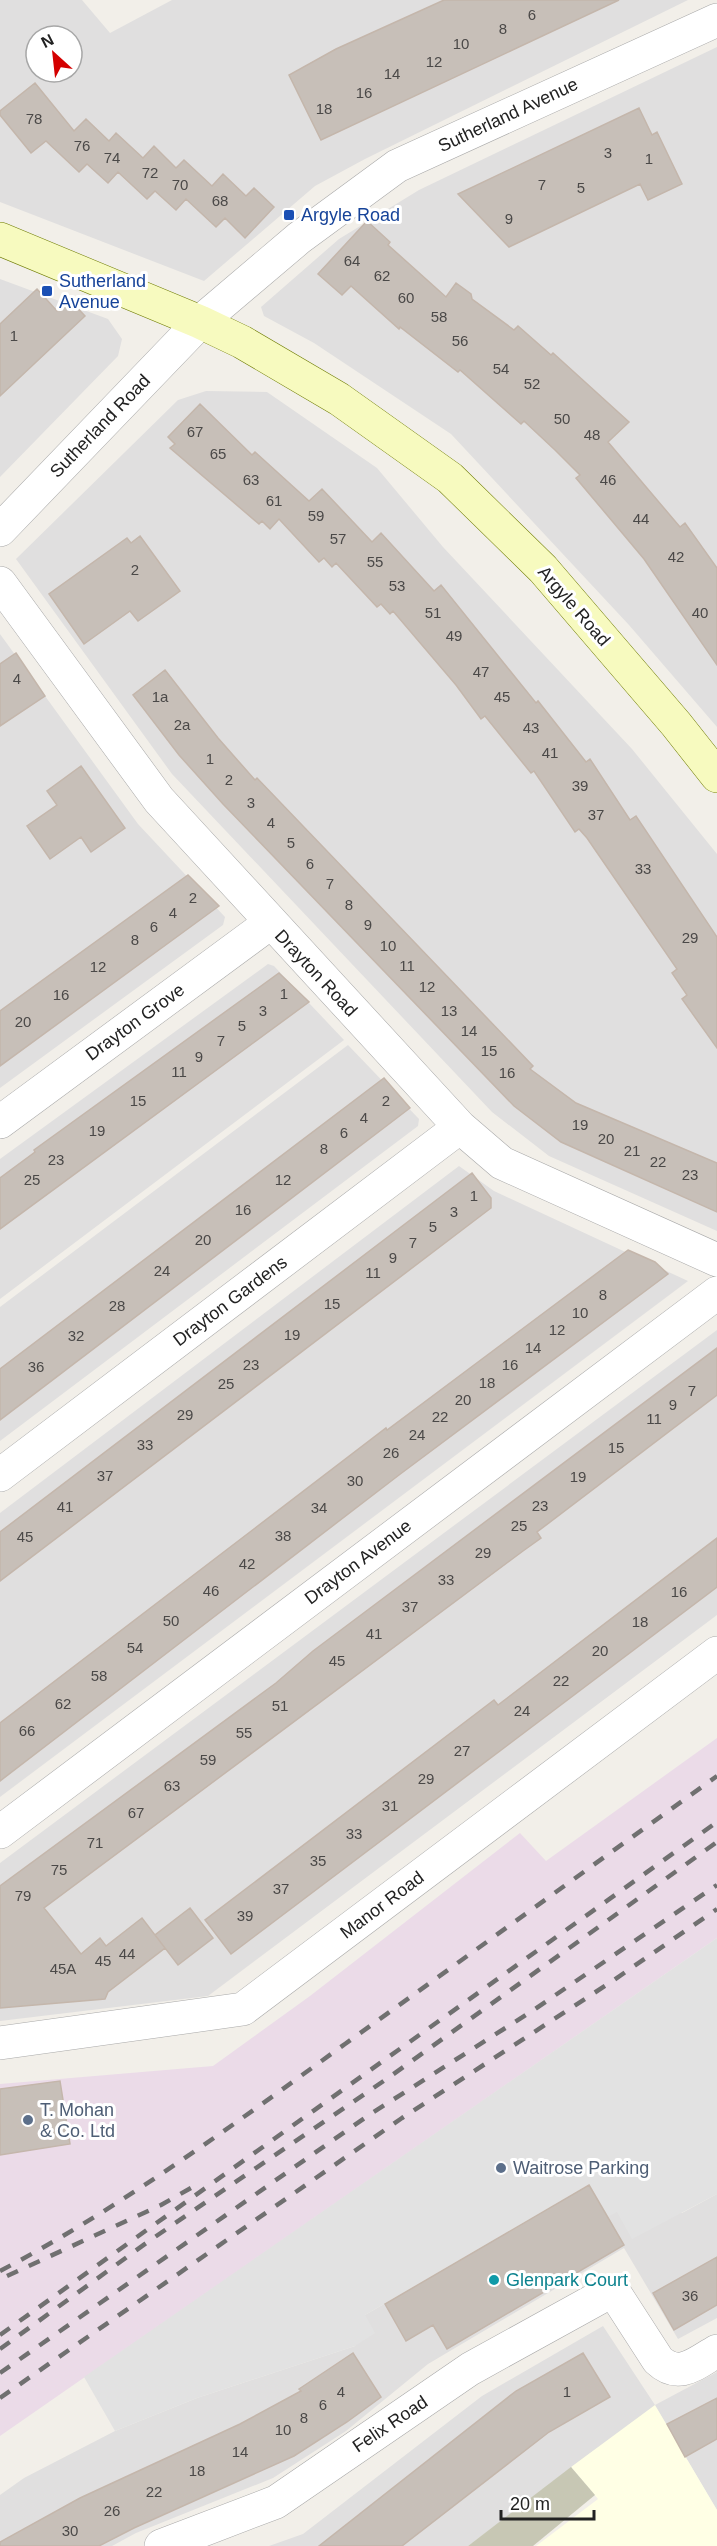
<svg xmlns="http://www.w3.org/2000/svg" width="717" height="2546" font-family="Arial,sans-serif">
<style>
.residential{fill:#e0dfdf;fill-rule:evenodd}
.industrial{fill:#ebdbe8}
.education{fill:#ffffe5}
.construction{fill:#c7c7b4}
.parking{fill:#e2e2e2}
.building{fill:#c7bfb8;stroke:#c4b6ab;stroke-width:1.5}
.lines{fill:none;stroke-linecap:round;stroke-linejoin:round}
.street-casing{stroke:#a9a9a9;stroke-width:34}
.secondary-casing{stroke:#707d05;stroke-width:34}
.street{stroke:#fff;stroke-width:33}
.secondary{stroke:#f7fabf;stroke-width:33}
.rail{stroke:#707070;stroke-width:4.5;stroke-dasharray:12 12;stroke-linecap:butt}
.transit-dot{fill:#1a4fb4;stroke:#fff;stroke-width:2}
.service-dot{fill:#5c6f8a;stroke:#fff;stroke-width:2}
.culture-dot{fill:#0f9aa8;stroke:#fff;stroke-width:2}
.labels{text-anchor:middle;stroke-width:6;stroke-linejoin:round;paint-order:stroke}
.number-label{font-size:15px;fill:#4b4948}
.street-label{font-size:18px;fill:#222;stroke:#fff}
.transit-label{font-size:18px;fill:#164399;stroke:#fff;text-anchor:start}
.service-label{font-size:18px;fill:#4e5e75;stroke:#fff;text-anchor:start}
.culture-label{font-size:18px;fill:#0d838f;stroke:#fff;text-anchor:start}
</style>
<rect width="100%" height="100%" fill="#f2efe9"/>
<path class="residential" d="M0 0H82L110 33 172 0H688L365 159 315 186 204 281 0 202ZM36 36H72V72H36Z
M717 47V727L629 625 451 434 314 343 264 316 261 307 339 239 419 190Z
M0 279 108 319 122 339 118 356 0 477Z
M206 391 267 392 377 468 443 547 632 749 717 854V1231L549 1156 492 1112 172 774 16 559 178 400Z
M0 634 138 824 225 917 223 925 0 1088Z
M268 964 274 966 344 1040 0 1299V1159Z
M348 1045 419 1119 418 1126 0 1441V1307Z
M459 1166 494 1191 688 1281 0 1797V1513Z
M717 1330V1615L208 1996 0 2021V1863Z
M589 2185 682 2213 717 2194V2318L678 2339 624 2248 428 2364 346 2431 273 2478 136 2533 112 2546H0V2495L24 2478 115 2431 197 2398 355 2346 365 2315Z
M603 2326 655 2405 717 2372V2510L655 2406 468 2546H269L303 2534 482 2396Z"/>
<path class="industrial" d="M717 1738V1938L0 2436V2084L213 2066 310 1996 520 1833 546 1861Z"/>
<path class="education" d="M655 2405 717 2510V2546H536L598 2499 571 2467Z"/>
<path class="construction" d="M571 2467 595 2495 533 2546H468Z"/>
<path class="parking" d="M717 1938V2194L632 2239 617 2212 607 2217 588 2185 365 2315 375 2333 355 2346 197 2398 115 2431 84 2377Z"/>
<path class="building" d="M444 0H619L321 140 289 75 336 49Z
M35 83 74 131 86 119 109 141 116 133 143 158 154 146 176 168 184 160 212 186 223 174 246 196 254 188 274 207 245 238 225 218 216 227 186 199 176 210 155 191 147 199 118 172 108 183 87 164 79 172 46 141 31 153 0 115V111Z
M639 108 652 135 657 132 682 184 648 200 640 184 509 247 458 194Z
M367 221 390 242 388 245 446 297 456 283 471 294 472 299 514 330 518 326 551 355 553 353 629 422 608 442 680 527 685 523 717 568V665L644 559 576 478 580 475 555 450 524 421 521 424 460 370 458 372 400 327 399 329 351 286 342 295 318 274Z
M37 289 57 311 69 299 85 316 0 396V324Z
M200 404 252 455 255 452 309 501 322 489 372 542 381 533 434 591 441 585 536 703 538 701 586 762 590 759 630 820 636 816 717 937V1048L682 999 687 995 672 973 677 969 587 838 579 829 575 832 534 771 531 773 485 716 481 719 456 685 393 611 390 614 381 604 377 607 336 563 332 567 324 558 319 562 279 519 270 529 262 521 259 524 170 448 175 444 168 437Z
M140 536 180 591 138 621 130 611 84 644 49 594 127 538 131 543Z
M16 653 45 696 0 726V664Z
M165 670 218 738 255 780 257 778 533 1066 530 1069 576 1103 717 1163V1212L561 1142 514 1106 223 804 179 755 133 695Z
M81 766 125 828 91 852 81 837 50 859 27 826 57 805 47 791Z
M188 875 219 906 0 1066V1011Z
M279 973 309 1002 0 1229V1178L35 1152 34 1150Z
M384 1078 410 1108 0 1420V1369Z
M472 1173 491 1198V1208L0 1581V1532Z
M628 1250 655 1262 668 1274 399 1475 0 1781V1723L386 1428 387 1430Z
M717 1348V1395L537 1532 541 1538 523 1551 44 1908 81 1954 100 1938 106 1946 142 1918 165 1948 108 1992 105 1999 0 2008V1886L276 1683 313 1651Z
M717 1538V1587L231 1954 205 1920 494 1700 498 1705Z
M190 1908 213 1938 178 1965 155 1935Z
M60 2081 70 2144 0 2155V2089Z
M589 2185 624 2245 447 2349 433 2325 406 2341 385 2304Z
M717 2257V2305L674 2330 653 2293Z
M353 2353 381 2397 347 2422 294 2456 134 2528 99 2546H0V2542L80 2498 240 2424 301 2391 299 2389Z
M583 2353 610 2397 549 2432 402 2546H319L516 2391Z
M717 2398V2439L685 2457 667 2424Z"/>
<g class="lines">
<g class="street-casing">
<path id="street" d="M0 530 200 322 299 238 397 166 717 20
M0 583 159 800 460 1127 502 1163 717 1260
M0 1122 270 923
M0 1475 460 1127
M0 1832 717 1293
M0 2043 243 2009 717 1653
M161 2546 276 2502 470 2369 604 2295H616L658 2360C679 2380 696 2363 717 2351"/>
</g>
<g class="secondary-casing">
<path id="secondary" d="M0 239 200 322 242 342 339 399 450 478 543 569 676 724 717 776"/>
</g>
<use href="#street" class="street"/>
<use href="#secondary" class="secondary"/>
<path class="rail" d="M0 2271C122 2207 233 2125 345 2044 469 1955 593 1865 717 1776
M7 2276 161 2205 196 2185
M0 2335 717 1822
M0 2349 149 2241 388 2078 717 1842
M0 2373 369 2115 532 2011 717 1885
M0 2398 402 2118 611 1982 717 1909"/>
</g>
<g class="transit-dot">
<rect x="283" y="209" width="12" height="12" rx="3"/>
<rect x="41" y="285" width="12" height="12" rx="3"/>
</g>
<g class="service-dot">
<circle cx="28" cy="2120" r="6"/>
<circle cx="501" cy="2168" r="6"/>
</g>
<circle class="culture-dot" cx="494" cy="2280" r="6"/>
<g class="labels">
<g class="number-label">
<text x="532" y="20">6</text>
<text x="503" y="34">8</text>
<text x="461" y="49">10</text>
<text x="434" y="67">12</text>
<text x="392" y="79">14</text>
<text x="364" y="98">16</text>
<text x="324" y="114">18</text>
<text x="34" y="124">78</text>
<text x="82" y="151">76</text>
<text x="608" y="158">3</text>
<text x="112" y="163">74</text>
<text x="649" y="164">1</text>
<text x="150" y="178">72</text>
<text x="180" y="190">70</text>
<text x="542" y="190">7</text>
<text x="581" y="193">5</text>
<text x="220" y="206">68</text>
<text x="509" y="224">9</text>
<text x="352" y="266">64</text>
<text x="382" y="281">62</text>
<text x="406" y="303">60</text>
<text x="439" y="322">58</text>
<text x="14" y="341">1</text>
<text x="460" y="346">56</text>
<text x="501" y="374">54</text>
<text x="532" y="389">52</text>
<text x="562" y="424">50</text>
<text x="195" y="437">67</text>
<text x="592" y="440">48</text>
<text x="218" y="459">65</text>
<text x="251" y="485">63</text>
<text x="608" y="485">46</text>
<text x="274" y="506">61</text>
<text x="316" y="521">59</text>
<text x="641" y="524">44</text>
<text x="338" y="544">57</text>
<text x="676" y="562">42</text>
<text x="375" y="567">55</text>
<text x="135" y="575">2</text>
<text x="397" y="591">53</text>
<text x="433" y="618">51</text>
<text x="700" y="618">40</text>
<text x="454" y="641">49</text>
<text x="481" y="677">47</text>
<text x="17" y="684">4</text>
<text x="160" y="702">1a</text>
<text x="502" y="702">45</text>
<text x="182" y="730">2a</text>
<text x="531" y="733">43</text>
<text x="550" y="758">41</text>
<text x="210" y="764">1</text>
<text x="229" y="785">2</text>
<text x="580" y="791">39</text>
<text x="251" y="808">3</text>
<text x="596" y="820">37</text>
<text x="271" y="828">4</text>
<text x="291" y="848">5</text>
<text x="310" y="869">6</text>
<text x="643" y="874">33</text>
<text x="330" y="889">7</text>
<text x="193" y="903">2</text>
<text x="349" y="910">8</text>
<text x="173" y="918">4</text>
<text x="368" y="930">9</text>
<text x="154" y="932">6</text>
<text x="690" y="943">29</text>
<text x="135" y="945">8</text>
<text x="388" y="951">10</text>
<text x="407" y="971">11</text>
<text x="98" y="972">12</text>
<text x="427" y="992">12</text>
<text x="284" y="999">1</text>
<text x="61" y="1000">16</text>
<text x="263" y="1016">3</text>
<text x="449" y="1016">13</text>
<text x="23" y="1027">20</text>
<text x="242" y="1031">5</text>
<text x="469" y="1036">14</text>
<text x="221" y="1046">7</text>
<text x="489" y="1056">15</text>
<text x="199" y="1062">9</text>
<text x="179" y="1077">11</text>
<text x="507" y="1078">16</text>
<text x="138" y="1106">15</text>
<text x="386" y="1106">2</text>
<text x="364" y="1123">4</text>
<text x="580" y="1130">19</text>
<text x="97" y="1136">19</text>
<text x="344" y="1138">6</text>
<text x="606" y="1144">20</text>
<text x="324" y="1154">8</text>
<text x="632" y="1156">21</text>
<text x="56" y="1165">23</text>
<text x="658" y="1167">22</text>
<text x="690" y="1180">23</text>
<text x="32" y="1185">25</text>
<text x="283" y="1185">12</text>
<text x="474" y="1201">1</text>
<text x="243" y="1215">16</text>
<text x="454" y="1217">3</text>
<text x="433" y="1232">5</text>
<text x="203" y="1245">20</text>
<text x="413" y="1248">7</text>
<text x="393" y="1263">9</text>
<text x="162" y="1276">24</text>
<text x="373" y="1278">11</text>
<text x="603" y="1300">8</text>
<text x="332" y="1309">15</text>
<text x="117" y="1311">28</text>
<text x="580" y="1318">10</text>
<text x="557" y="1335">12</text>
<text x="292" y="1340">19</text>
<text x="76" y="1341">32</text>
<text x="533" y="1353">14</text>
<text x="251" y="1370">23</text>
<text x="510" y="1370">16</text>
<text x="36" y="1372">36</text>
<text x="487" y="1388">18</text>
<text x="226" y="1389">25</text>
<text x="692" y="1396">7</text>
<text x="463" y="1405">20</text>
<text x="673" y="1410">9</text>
<text x="185" y="1420">29</text>
<text x="440" y="1422">22</text>
<text x="654" y="1424">11</text>
<text x="417" y="1440">24</text>
<text x="145" y="1450">33</text>
<text x="616" y="1453">15</text>
<text x="391" y="1458">26</text>
<text x="105" y="1481">37</text>
<text x="578" y="1482">19</text>
<text x="355" y="1486">30</text>
<text x="540" y="1511">23</text>
<text x="65" y="1512">41</text>
<text x="319" y="1513">34</text>
<text x="519" y="1531">25</text>
<text x="283" y="1541">38</text>
<text x="25" y="1542">45</text>
<text x="483" y="1558">29</text>
<text x="247" y="1569">42</text>
<text x="446" y="1585">33</text>
<text x="211" y="1596">46</text>
<text x="679" y="1597">16</text>
<text x="410" y="1612">37</text>
<text x="171" y="1626">50</text>
<text x="640" y="1627">18</text>
<text x="374" y="1639">41</text>
<text x="135" y="1653">54</text>
<text x="600" y="1656">20</text>
<text x="337" y="1666">45</text>
<text x="99" y="1681">58</text>
<text x="561" y="1686">22</text>
<text x="63" y="1709">62</text>
<text x="280" y="1711">51</text>
<text x="522" y="1716">24</text>
<text x="27" y="1736">66</text>
<text x="244" y="1738">55</text>
<text x="462" y="1756">27</text>
<text x="208" y="1765">59</text>
<text x="426" y="1784">29</text>
<text x="172" y="1791">63</text>
<text x="390" y="1811">31</text>
<text x="136" y="1818">67</text>
<text x="354" y="1839">33</text>
<text x="95" y="1848">71</text>
<text x="318" y="1866">35</text>
<text x="59" y="1875">75</text>
<text x="281" y="1894">37</text>
<text x="23" y="1901">79</text>
<text x="245" y="1921">39</text>
<text x="127" y="1959">44</text>
<text x="103" y="1966">45</text>
<text x="63" y="1974">45A</text>
<text x="690" y="2301">36</text>
<text x="341" y="2397">4</text>
<text x="567" y="2397">1</text>
<text x="323" y="2410">6</text>
<text x="304" y="2423">8</text>
<text x="283" y="2435">10</text>
<text x="240" y="2457">14</text>
<text x="197" y="2476">18</text>
<text x="154" y="2497">22</text>
<text x="112" y="2516">26</text>
<text x="70" y="2536">30</text>
</g>
<g class="street-label">
<text transform="translate(508 115) rotate(-25)" y="6">Sutherland Avenue</text>
<text transform="translate(100 426) rotate(-46)" y="6">Sutherland Road</text>
<text transform="translate(574 606) rotate(49)" y="6">Argyle Road</text>
<text transform="translate(316 973) rotate(47)" y="6">Drayton Road</text>
<text transform="translate(135 1022) rotate(-36)" y="6">Drayton Grove</text>
<text transform="translate(230 1301) rotate(-37)" y="6">Drayton Gardens</text>
<text transform="translate(358 1562) rotate(-37)" y="6">Drayton Avenue</text>
<text transform="translate(382 1905) rotate(-37)" y="6">Manor Road</text>
<text transform="translate(390 2424) rotate(-34)" y="6">Felix Road</text>
</g>
<g class="transit-label">
<text x="301" y="221">Argyle Road</text>
<text x="59" y="287">Sutherland<tspan x="59" dy="21">Avenue</tspan></text>
</g>
<g class="service-label">
<text x="40" y="2116">T. Mohan<tspan x="40" dy="21">&amp; Co. Ltd</tspan></text>
<text x="513" y="2174">Waitrose Parking</text>
</g>
<g class="culture-label">
<text x="506" y="2286">Glenpark Court</text>
</g>
</g>
<g transform="translate(54 54) rotate(333)"><circle r="28" fill="#ffffff" stroke="#a7a7a7" stroke-width="1.5"/>
<path d="M0-4.5L10 22L0 15L-10 22Z" fill="#d40000"/>
<text y="-9" font-size="16" font-weight="bold" text-anchor="middle" fill="#222222">N</text>
</g>
<path d="M501 2510v9h93v-9" fill="none" stroke="#222222" stroke-width="3"/>
<text x="510" y="2510" font-size="18" fill="#222222" stroke="#ffffff" stroke-width="4.5" paint-order="stroke">20 m</text>
</svg>
